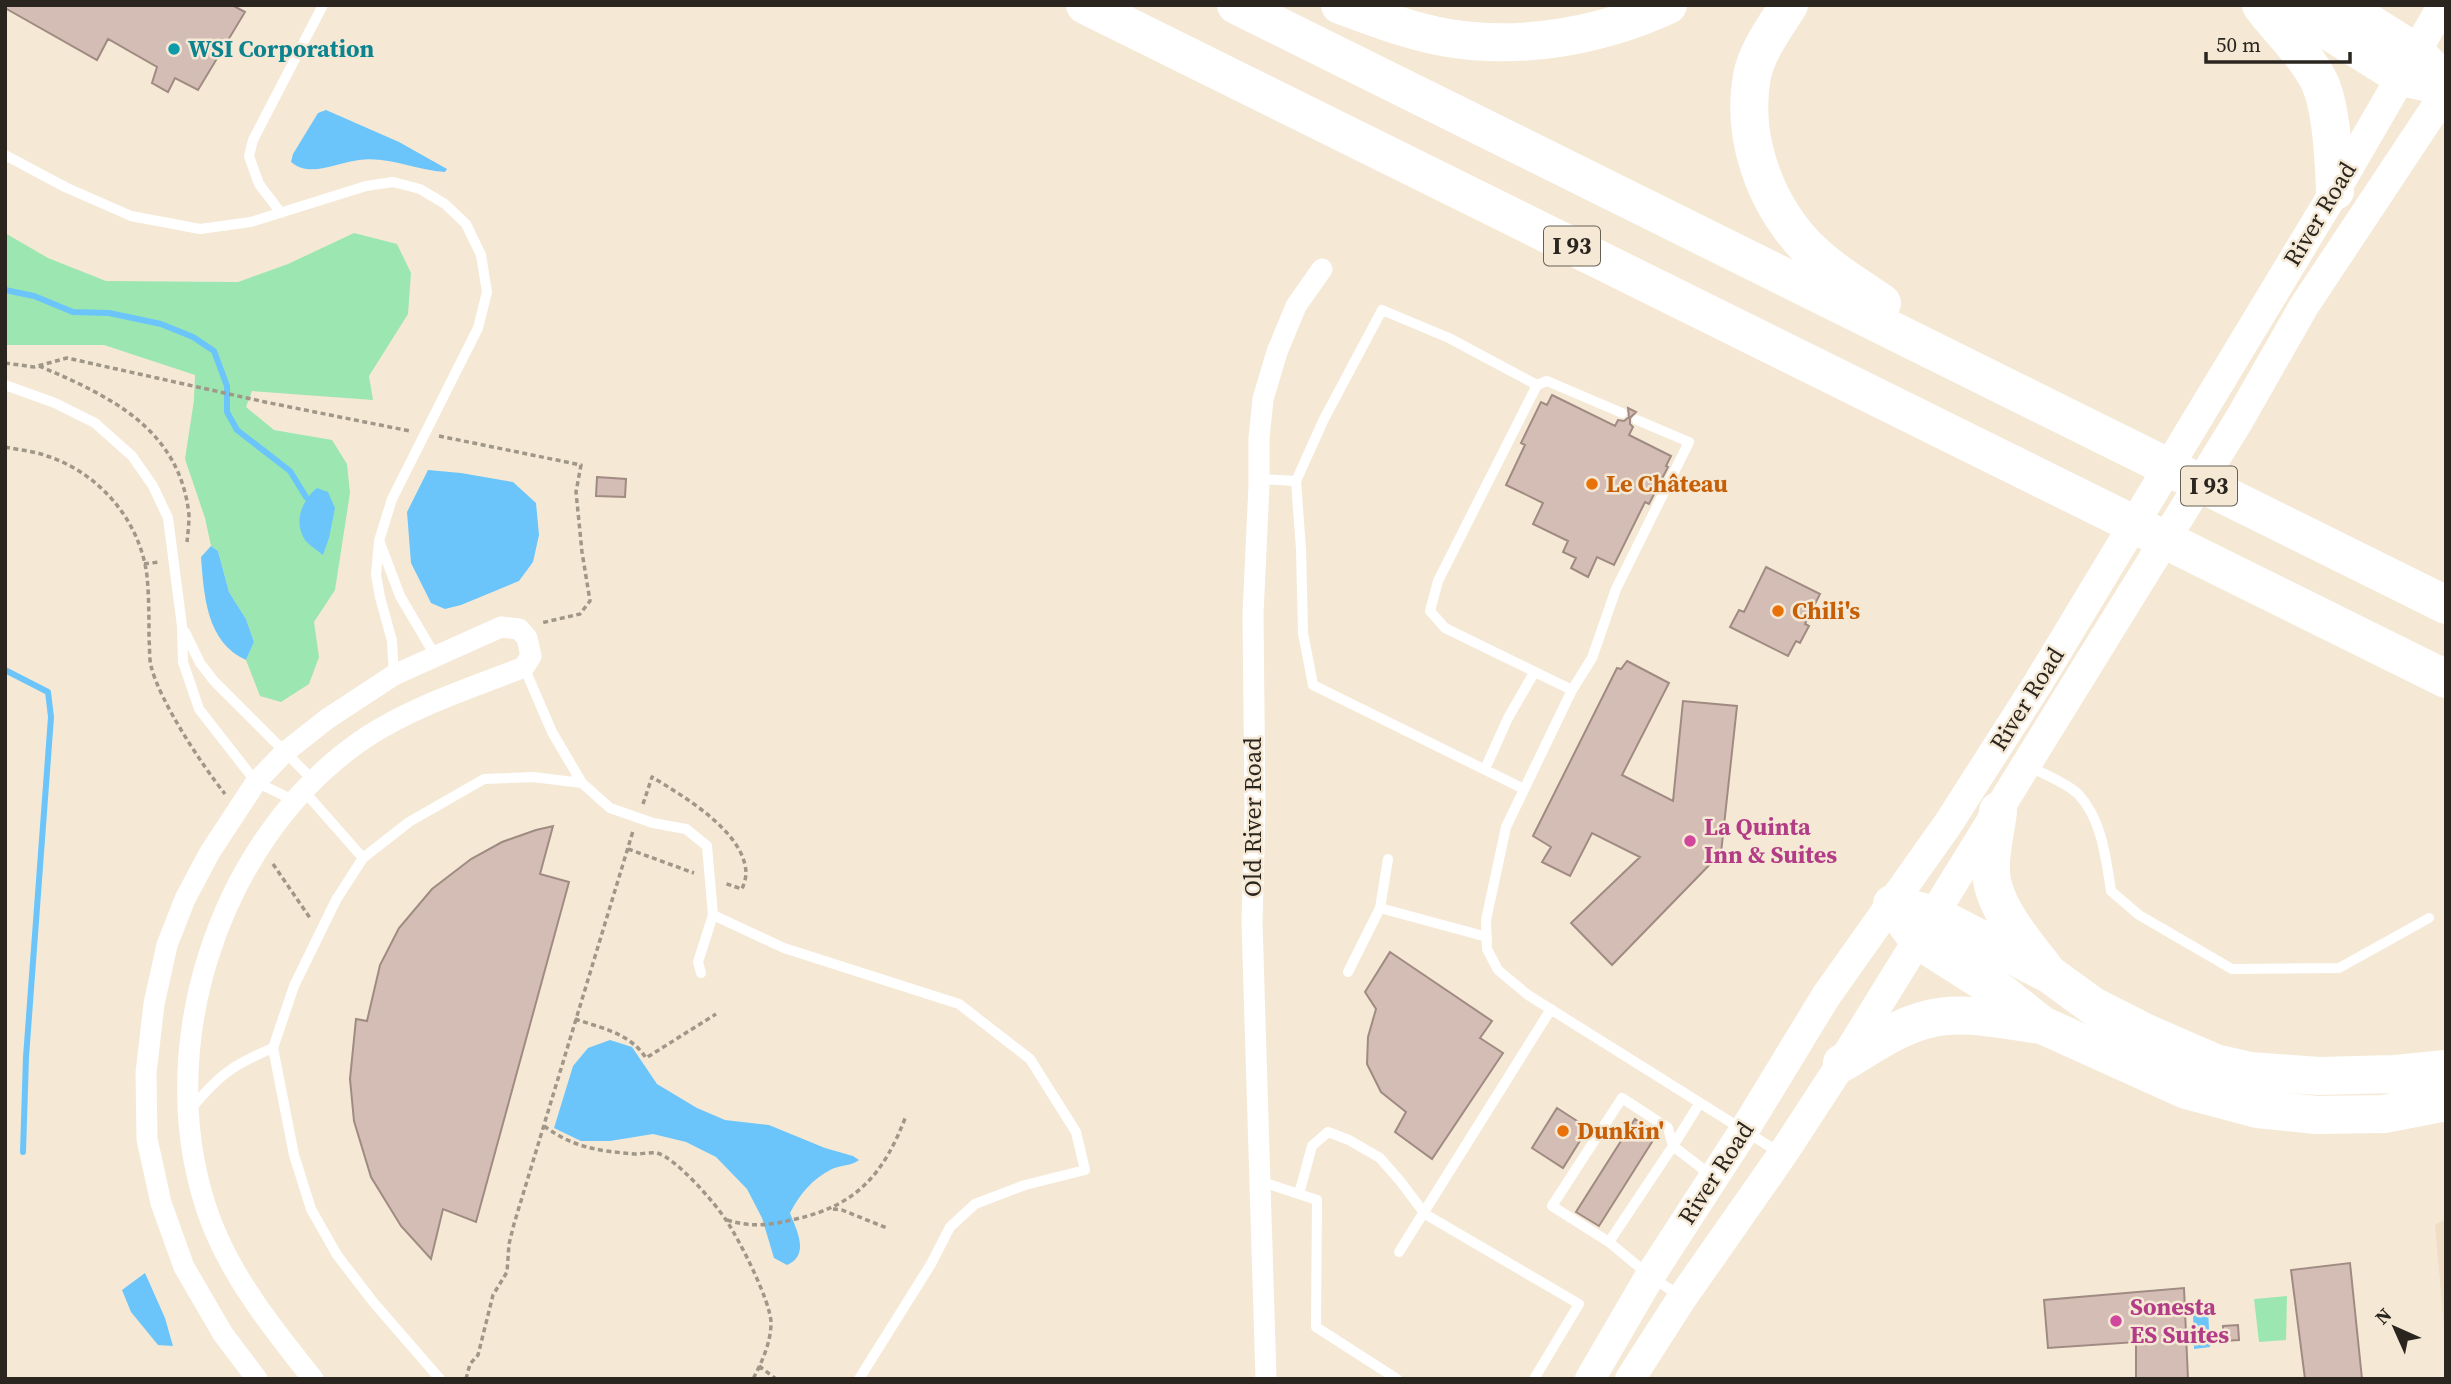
<svg xmlns="http://www.w3.org/2000/svg" width="2451" height="1384" font-family="'Source Serif 4',serif">
<style>
.built{fill:#efdec5}
.green{fill:#9ce6b1}
.water{fill:#6bc5fa}
.lines{fill:none;stroke-linecap:round;stroke-linejoin:round}
.stream{stroke:#6bc5fa;stroke-width:6}
.building{fill:#d4bdb4;stroke:#a08b82;stroke-width:2}
.path{stroke:#a09789;stroke-width:3.5;stroke-dasharray:5 3.5;stroke-linecap:butt}
.service{stroke:#fff;stroke-width:10}
.minor{stroke:#fff;stroke-width:21}
.secondary{stroke:#fff;stroke-width:30}
.motorway{stroke:#fff;stroke-width:38}
.culture-dot{fill:#0f9aa8;stroke:#f5e9d6;stroke-width:2.5}
.food-dot{fill:#e8710a;stroke:#f5e9d6;stroke-width:2.5}
.hotel-dot{fill:#d1479c;stroke:#f5e9d6;stroke-width:2.5}
.labels{text-anchor:middle;stroke-width:5;stroke-linejoin:round;paint-order:stroke}
.shield{fill:#f5e9d6;stroke:#676055;stroke-width:2}
.shield-label{font-size:23px;font-weight:bold;fill:#2a251e}
.culture-label{font-size:24px;font-weight:bold;fill:#0d838f;stroke:#f5e9d6;text-anchor:start}
.street-label{font-size:24px;fill:#2a251e;stroke:#f5e9d6}
.food-label{font-size:24px;font-weight:bold;fill:#c56008;stroke:#f5e9d6;text-anchor:start}
.hotel-label{font-size:24px;font-weight:bold;fill:#b23c85;stroke:#f5e9d6;text-anchor:start}
</style>
<rect width="100%" height="100%" fill="#f5e9d6"/>
<path class="built" d="M2446 1219V1349L2435 1225Z"/>
<path class="green" d="M5 233 48 258 106 281 238 282 288 264 354 233 397 244 411 273 408 314 369 376 373 400 252 391 246 407 274 430 332 440 347 464 350 493 335 590 314 622 319 657 309 684 281 702 260 696 246 660 254 642 246 619 229 592 218 551 211 546 205 518 185 459 194 400 195 375 104 345H5Z
M2287 1296 2286 1340 2259 1342 2254 1299Z"/>
<path class="water" d="M326 110 399 142 447 169 445 172C415 170 388 156 359 160 336 163 310 178 291 162L293 154 318 113Z
M428 470 461 473 513 482 536 503 539 535 533 562 519 581 461 605 445 609 431 603 411 563 407 512Z
M317 488 328 492 335 508 329 538 323 555C317 550 309 545 305 540 293 522 302 500 317 488Z
M211 546 218 551 229 592 246 619 254 642 246 660C206 642 204 595 201 557Z
M610 1040 632 1047 657 1084 697 1108 725 1120 769 1125 825 1148 853 1156 859 1160C851 1166 841 1165 832 1169 812 1179 800 1194 790 1213 797 1231 810 1255 787 1265L774 1258 762 1218 747 1189 716 1157 686 1142 653 1134 610 1141H581L554 1128 573 1066 588 1048Z
M145 1273 165 1318 173 1346 158 1345 131 1312 122 1290Z
M2208 1310 2210 1347 2194 1349 2193 1312Z"/>
<g class="lines">
<path class="stream" d="M5 290 34 296 73 312 109 313 161 324 193 337 214 351 227 386V412L237 430 290 471 306 497
M5 670 48 692 51 717 26 1057 23 1152"/>
</g>
<path class="building" d="M5 5H232L245 12 198 90 175 78 168 92 152 83 157 67 108 39 97 60 5 8Z
M1552 395 1615 426 1618 420 1624 421 1629 417 1628 408 1636 412 1630 418V424L1633 427 1629 435 1671 456 1666 466 1668 467 1649 504 1645 502 1614 565 1597 557 1588 577 1571 568 1576 558 1563 552 1568 541 1533 524 1543 503 1506 485 1525 445 1521 443 1541 402 1547 405Z
M597 477 626 479 625 497 596 496Z
M1766 567 1820 594 1805 624 1809 626 1800 643 1796 641 1788 656 1730 627 1739 610 1744 612Z
M1627 661 1669 683 1622 775 1673 801 1683 701 1737 706 1721 853 1612 965 1571 923 1640 857 1592 833 1570 876 1542 862 1551 847 1533 836 1617 668 1621 669Z
M553 826 540 874 569 882 476 1222 443 1209 431 1259 401 1226 371 1177 354 1121 350 1079 356 1019 367 1021 380 965 399 928 432 889 471 859 502 842 536 830Z
M1390 952 1492 1021 1480 1038 1503 1053 1432 1159 1395 1132 1406 1112 1381 1092 1367 1064 1368 1037 1376 1009 1365 992Z
M1557 1108 1588 1128 1563 1168 1532 1148Z
M1635 1119 1657 1134 1599 1226 1576 1212Z
M2350 1263 2362 1379H2305L2291 1270Z
M2184 1288 2188 1379H2136V1342L2048 1348 2044 1300Z
M2238 1325 2239 1340 2224 1341 2223 1326Z"/>
<g class="lines">
<path class="path" d="M5 363 34 367 67 358 265 402 410 431
M39 366C110 396 180 429 189 515 189 524 188 533 187 542
M439 436 581 465 576 492 582 552 590 601 580 614 541 623
M5 447C19 450 34 451 47 456 99 473 140 520 147 576 149 597 149 618 149 640 150 648 149 658 151 666 160 702 202 765 225 794
M144 564 159 562
M643 804 652 777C683 796 745 832 746 873 746 878 744 884 742 889L724 883
M628 849 694 873
M273 864 310 918
M575 1019C601 1028 630 1033 646 1058L716 1014
M544 1126C574 1148 599 1151 635 1154 642 1154 650 1152 657 1153 676 1158 715 1203 726 1220 739 1239 771 1302 771 1323 771 1342 762 1362 753 1379
M833 1209 842 1210 887 1228
M727 1220C753 1228 770 1225 796 1219 858 1205 884 1173 906 1116
M759 1366 776 1379
M466 1379 470 1364 478 1355 493 1295 507 1272 509 1244 514 1224 633 831"/>
<path class="service" d="M5 155 65 187 131 216 200 229 251 222 366 186 393 182 420 189 445 204 466 224 481 255 487 292 478 328 392 499 379 541 376 575 380 597 392 641 394 675
M281 213 259 184 249 156 253 140 323 5
M5 385 55 403 95 423 132 456 153 486 168 518 182 626 183 662 199 709 256 782 293 800
M1637 420 1689 442 1616 589 1592 658 1572 690 1506 827 1486 920 1487 949 1498 970 1528 995 1780 1153
M1259 479 1296 481 1301 549 1303 633 1313 685 1524 789
M1296 481 1324 419 1382 310 1449 338 1537 385
M380 543 400 596 436 657
M185 632 200 663 214 681 313 780
M524 667 552 732 582 783 610 808 653 823 686 829 707 846 713 915 784 948 959 1004 1030 1059 1076 1132 1085 1170 1025 1185 975 1204 950 1227 931 1264 859 1379
M1572 690 1445 628 1430 611 1438 581 1537 385 1547 381 1622 413
M2027 766C2041 772 2069 784 2079 795 2102 820 2106 859 2111 891L2139 915 2232 969 2339 968 2429 918
M1485 769 1508 718 1534 673
M303 790 363 858
M1388 859 1380 908 1487 937
M1348 972 1380 908
M701 973 698 962 713 915
M190 1110C218 1076 232 1065 273 1048
M1259 1181 1317 1200 1316 1327 1397 1379
M1299 1194 1312 1146 1328 1132 1349 1140 1380 1158 1400 1181 1425 1214 1579 1304 1534 1379
M1609 1242 1552 1206 1622 1098 1668 1128 1673 1146 1699 1104
M1399 1252 1551 1009
M1680 1296 1650 1276 1609 1242 1673 1146 1712 1176
M440 1379 374 1303 337 1255 311 1209 294 1155 273 1048 294 986 336 900 363 858 409 822 484 779 533 777 582 783"/>
<path class="minor" d="M257 1379 223 1334 184 1267 161 1203 147 1139 146 1073 154 1004 167 945 185 899 210 852 256 782 284 753 327 719 394 675 501 627 519 629 527 638 531 656 524 667C471 688 413 706 365 738 217 838 147 1056 212 1224 235 1282 274 1330 313 1379
M1266 1379 1252 923 1255 808 1253 614 1259 486V438L1263 399 1277 352 1296 306 1322 269"/>
<path class="secondary" d="M1590 1379 1650 1276 1745 1129 1826 996 1948 824 2038 683 2335 191 2443 5
M1630 1379 1682 1298 1782 1155 1842 1063 2239 420 2304 306 2446 92"/>
<path class="motorway" d="M1085 5 2446 679
M1236 5 2446 605
M1340 5C1375 18 1412 32 1448 38 1522 50 1601 36 1668 5
M1789 5C1775 27 1757 51 1752 76 1741 136 1764 201 1805 245 1827 268 1856 285 1882 303
M2261 5C2280 31 2306 54 2320 83 2332 110 2334 161 2335 191
M2287 5 2402 77 2446 87
M2341 5 2417 53 2446 85
M1998 811C1996 830 1990 851 1991 870 1991 905 2025 943 2045 969
M1892 904 1918 940 2003 994 2042 1025 2186 1090 2257 1109 2316 1115 2384 1114 2446 1102
M1892 904 1934 915 2049 974 2093 1006 2144 1032 2215 1063 2250 1071 2319 1076 2395 1074 2446 1069
M1842 1063C1869 1047 1898 1026 1929 1019 1965 1010 2005 1021 2042 1025"/>
</g>
<circle class="culture-dot" cx="174" cy="49" r="7"/>
<g class="food-dot">
<circle cx="1592" cy="484" r="7"/>
<circle cx="1778" cy="611" r="7"/>
<circle cx="1563" cy="1131" r="7"/>
</g>
<g class="hotel-dot">
<circle cx="1690" cy="841" r="7"/>
<circle cx="2116" cy="1321" r="7"/>
</g>
<g class="labels">
<g class="shield">
<rect x="1544" y="226.5" width="56" height="39" rx="5"/>
<rect x="2181" y="466.5" width="56" height="39" rx="5"/>
</g>
<g class="shield-label">
<text x="1572" y="254">I 93</text>
<text x="2209" y="494">I 93</text>
</g>
<g class="culture-label">
<text x="188" y="57">WSI Corporation</text>
</g>
<g class="street-label">
<text transform="translate(2320 214) rotate(-59)" y="8">River Road</text>
<text transform="translate(2027 699) rotate(-58)" y="8">River Road</text>
<text transform="translate(1253 817) rotate(-90)" y="8">Old River Road</text>
<text transform="translate(1716 1173) rotate(-57)" y="8">River Road</text>
</g>
<g class="food-label">
<text x="1606" y="492">Le Château</text>
<text x="1792" y="619">Chili's</text>
<text x="1577" y="1139">Dunkin'</text>
</g>
<g class="hotel-label">
<text x="1704" y="835">La Quinta<tspan x="1704" dy="28">Inn &amp; Suites</tspan></text>
<text x="2130" y="1315">Sonesta<tspan x="2130" dy="28">ES Suites</tspan></text>
</g>
</g>
<rect width="2451" height="1384" fill="none" stroke="#2a251e" stroke-width="14"/>
<g transform="translate(2395 1328) rotate(315)" stroke="#f5e9d6" stroke-width="5" paint-order="stroke">
<path d="M0-5L12 26L0 18L-12 26Z" fill="#2a251e"/>
<text y="-10" font-size="19" font-weight="bold" text-anchor="middle" fill="#2a251e">N</text>
</g>
<path d="M2206 52v10h144v-10" fill="none" stroke="#2a251e" stroke-width="3.5"/>
<text x="2216" y="52" font-size="21" fill="#2a251e" stroke="#f5e9d6" stroke-width="5" paint-order="stroke">50 m</text>
</svg>
